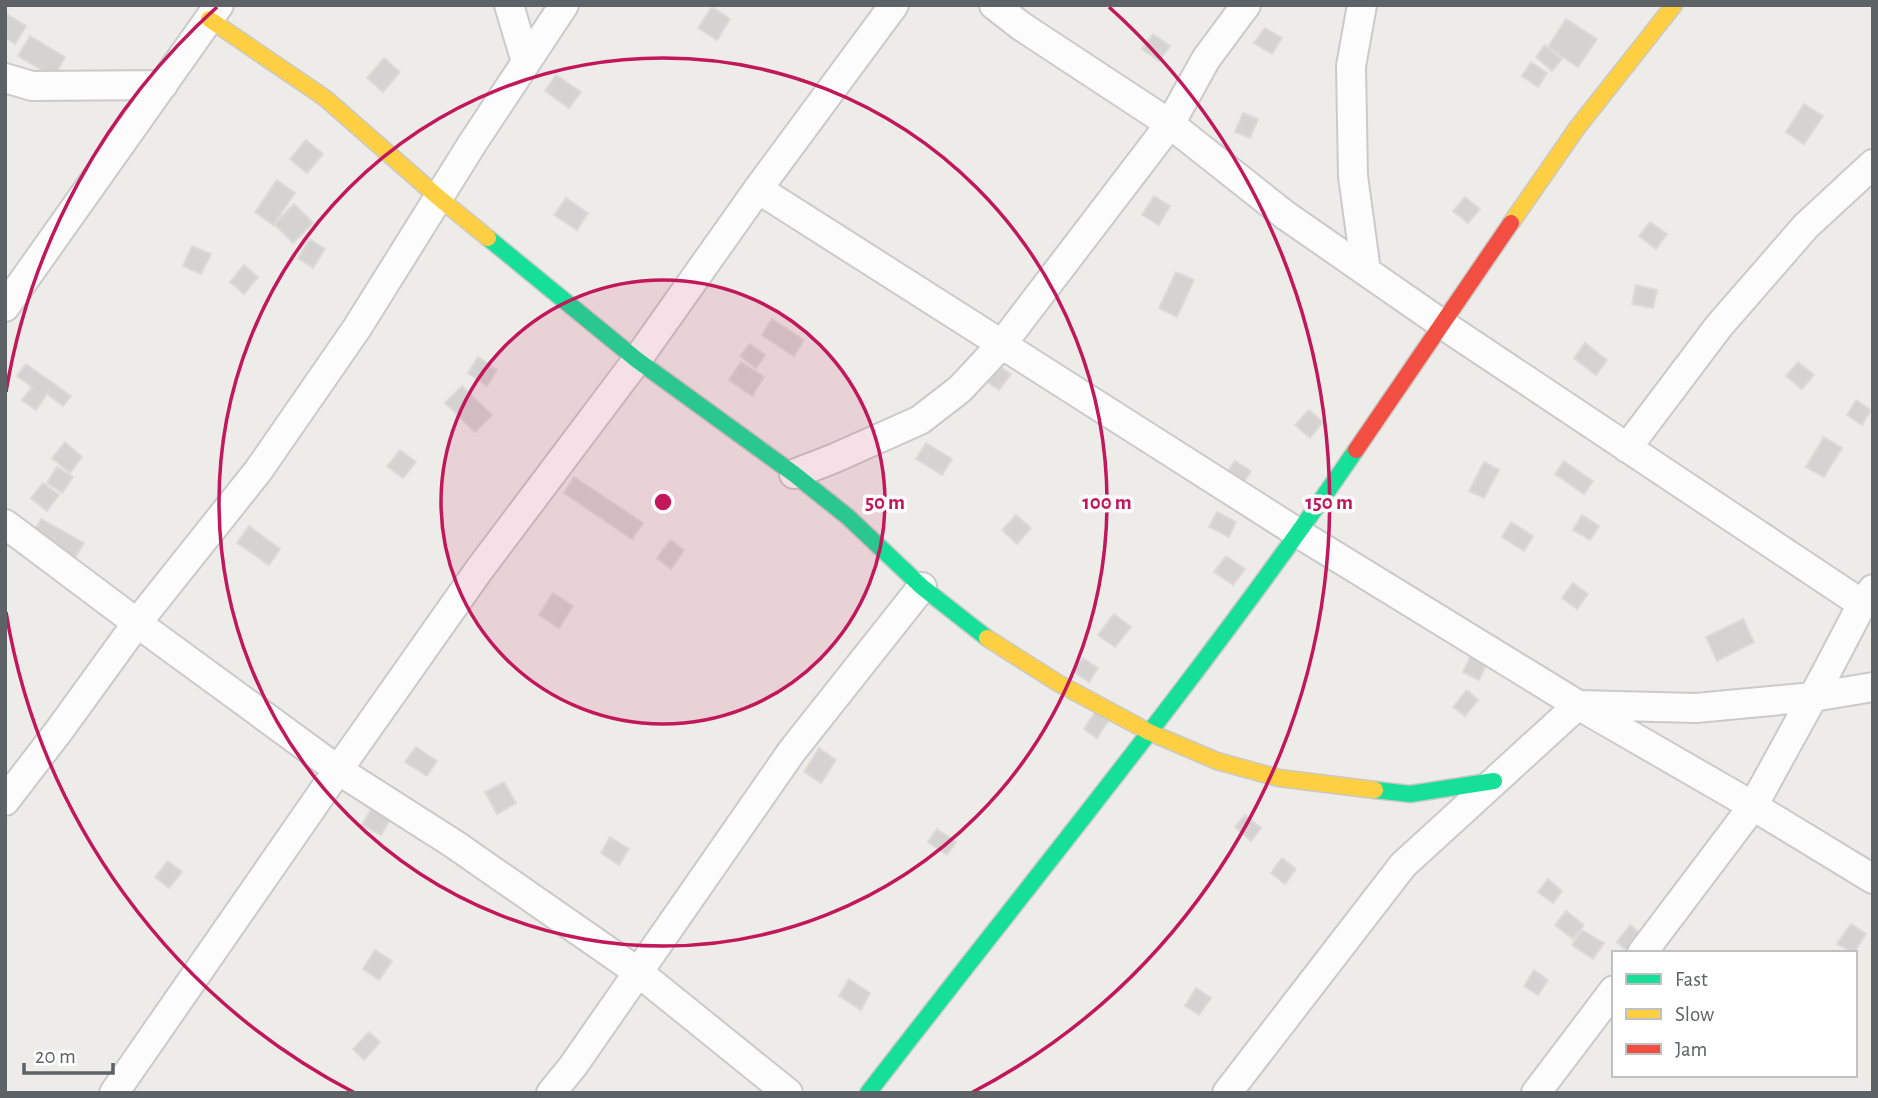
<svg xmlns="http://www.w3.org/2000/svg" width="1878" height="1098" font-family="'Alegreya Sans',sans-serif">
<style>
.building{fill:#d4d3d1;stroke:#dcdbd7;stroke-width:2}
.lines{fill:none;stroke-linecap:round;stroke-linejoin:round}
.street-casing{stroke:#cacaca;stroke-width:32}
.fast-casing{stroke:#c9c9c8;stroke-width:19}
.slow-casing{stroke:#c9c9c8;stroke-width:19}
.jam-casing{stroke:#c9c9c8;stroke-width:19}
.street{stroke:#fcfcfc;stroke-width:28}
.fast{stroke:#16e098;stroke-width:16}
.slow{stroke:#ffcf43;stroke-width:16}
.jam{stroke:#f24e42;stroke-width:16}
.ring{fill:none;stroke:#c2185b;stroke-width:3.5}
.centre{fill:#c2185b;stroke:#fff;stroke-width:3.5}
.ring-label{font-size:21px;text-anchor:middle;font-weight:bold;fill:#c2185b;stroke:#fff;stroke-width:7;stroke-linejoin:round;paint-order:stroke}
</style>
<rect width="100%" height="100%" fill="#edece8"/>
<path class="building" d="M712 7 730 19 717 40 698 28Z
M5 13 26 26 15 44 5 37Z
M1566 19 1597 39 1578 67 1548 47Z
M1265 28 1282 38 1272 54 1254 43Z
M1153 34 1170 46 1159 61 1142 49Z
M30 36 65 57 54 77 18 56Z
M1545 45 1562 59 1552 71 1536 57Z
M384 58 400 72 383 92 367 78Z
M1531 62 1547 73 1538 87 1522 76Z
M556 75 581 92 569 108 545 91Z
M1804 104 1823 116 1804 144 1786 132Z
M1243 113 1258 119 1250 138 1235 132Z
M306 140 323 154 307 173 290 159Z
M277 180 295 193 273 225 255 212Z
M1154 196 1170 206 1159 225 1142 215Z
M1465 197 1480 209 1468 223 1453 211Z
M566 198 588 213 577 230 554 215Z
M294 204 313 223 293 243 274 224Z
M1650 222 1667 234 1656 249 1639 236Z
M310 239 325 249 313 268 298 258Z
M192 246 211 254 201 274 183 266Z
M244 265 258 277 244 294 230 282Z
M1176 272 1194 280 1177 317 1159 308Z
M1636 285 1657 290 1653 308 1632 304Z
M772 319 804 340 794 356 762 335Z
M1585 343 1607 360 1596 375 1574 358Z
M750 344 765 355 756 368 740 356Z
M478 357 497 370 487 386 468 373Z
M741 362 764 377 752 396 729 380Z
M1798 362 1814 375 1802 389 1786 376Z
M995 363 1011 374 999 390 983 379Z
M26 364 71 396 63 406 47 394 36 410 22 400 32 387 17 376Z
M462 386 492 415 475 432 445 403Z
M1856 400 1871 410 1862 425 1847 415Z
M1309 410 1323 422 1310 438 1295 425Z
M1824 437 1842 448 1824 477 1806 467Z
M65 442 82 457 70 473 52 458Z
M926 443 952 459 942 475 916 459Z
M400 450 416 462 403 478 387 466Z
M1235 461 1251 471 1238 491 1222 480Z
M1564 461 1593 481 1584 494 1555 474Z
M1484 462 1499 470 1484 498 1469 491Z
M57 467 73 477 62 493 47 483Z
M574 477 643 523 632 539 564 493Z
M43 483 59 495 47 511 31 498Z
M1217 512 1236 522 1229 537 1209 527Z
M1016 515 1031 528 1017 544 1002 530Z
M1582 515 1599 526 1590 540 1573 530Z
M41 519 84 543 75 558 33 533Z
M1511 522 1533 536 1524 551 1502 537Z
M249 526 280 549 269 565 237 543Z
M670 540 684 550 671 569 657 558Z
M1226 556 1245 569 1233 585 1214 572Z
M1573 583 1588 594 1577 609 1562 598Z
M553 593 573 606 559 628 539 615Z
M1114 614 1131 627 1115 647 1098 635Z
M1743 619 1754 642 1717 661 1706 637Z
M1473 651 1489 659 1479 680 1463 672Z
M1083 658 1098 668 1089 682 1073 671Z
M1467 690 1478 700 1465 716 1453 707Z
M1099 706 1112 715 1097 738 1084 729Z
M416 747 437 761 427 776 405 762Z
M819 748 836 760 821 783 804 772Z
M504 782 516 803 497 814 485 792Z
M380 793 399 804 381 835 362 825Z
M1245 815 1261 828 1251 841 1235 827Z
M937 829 956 842 947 855 928 842Z
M610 837 629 849 619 865 601 853Z
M1282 858 1296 869 1285 884 1271 873Z
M168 861 182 872 169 888 155 877Z
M1548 879 1562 891 1553 903 1538 892Z
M1566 911 1584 925 1573 939 1555 925Z
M1851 924 1866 934 1854 953 1837 944Z
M1630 925 1644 936 1630 953 1617 942Z
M1582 930 1604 943 1593 959 1572 945Z
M375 950 392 961 379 980 363 969Z
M1534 970 1548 980 1538 995 1524 986Z
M849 979 870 993 861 1010 839 996Z
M1196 988 1211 998 1199 1015 1185 1006Z
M369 1032 380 1042 364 1060 353 1049Z"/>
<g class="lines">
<g class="street-casing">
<path id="street" d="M509 5 526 62
M994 5 1021 26 1170 124 1285 215 1442 324 1862 604
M1362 5 1351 66 1353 176 1366 271
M5 78 32 86 163 85
M758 189 1298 533 1578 705 1753 806 1873 879
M5 307 219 5
M1627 448 1719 326 1806 226 1873 164
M794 474 835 458 920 420 960 389 1002 344 1170 124 1206 59 1246 5
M5 524 137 623 338 770 454 844 638 972 788 1093
M5 801 58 732 137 623 258 471 357 328 472 144 564 5
M1642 953 1753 806 1826 673 1862 604 1873 589
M114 1093 338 770 479 570 637 360 758 189 894 5
M551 1093 573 1066 792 751 922 587
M1227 1093 1403 865 1578 705 1696 708 1813 697 1873 687
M1536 1093 1614 990"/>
</g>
<g class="fast-casing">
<path id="fast" d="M488 238 637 360 794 474 848 517 922 587 987 638
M1375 790 1410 794 1494 781
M868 1093C1032 880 1204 672 1356 450"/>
</g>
<g class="slow-casing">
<path id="slow" d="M209 19 325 98 439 198 488 238
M1511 223 1577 128 1674 5
M987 638 1058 683 1149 732 1217 761 1279 778 1375 790"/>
</g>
<g class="jam-casing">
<path id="jam" d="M1356 450 1511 223"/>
</g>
<use href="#street" class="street"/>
<use href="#fast" class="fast"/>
<use href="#slow" class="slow"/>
<use href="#jam" class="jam"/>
</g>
<circle cx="663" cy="502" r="222" fill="#c2185b" fill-opacity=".12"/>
<g class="ring">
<circle cx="663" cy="502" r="222"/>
<circle cx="663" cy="502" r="444"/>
<path d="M355 1093A666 666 0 0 1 6 612M6 392A666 666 0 0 1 217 7M1109 7A666 666 0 0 1 971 1093"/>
</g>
<circle cx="663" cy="502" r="10" class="centre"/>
<g class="ring-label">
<text x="885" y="509">50 m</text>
<text x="1107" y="509">100 m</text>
<text x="1329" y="509">150 m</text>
</g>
<rect width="1878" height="1098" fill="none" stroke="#5d6266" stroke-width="14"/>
<rect x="1612" y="951" width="245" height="126" fill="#ffffff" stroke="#bec0c2" stroke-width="2"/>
<rect x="1626" y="974" width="35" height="10" fill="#16e098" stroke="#bec0c2" stroke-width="2"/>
<text x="1675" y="986" font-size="21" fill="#5d6266">Fast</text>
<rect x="1626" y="1009" width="35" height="10" fill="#ffcf43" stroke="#bec0c2" stroke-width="2"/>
<text x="1675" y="1021" font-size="21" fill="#5d6266">Slow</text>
<rect x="1626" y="1044" width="35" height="10" fill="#f24e42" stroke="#bec0c2" stroke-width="2"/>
<text x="1675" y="1056" font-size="21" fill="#5d6266">Jam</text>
<path d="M24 1063v10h89v-10" fill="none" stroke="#5d6266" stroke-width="3.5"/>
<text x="35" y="1063" font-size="21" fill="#5d6266" stroke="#ffffff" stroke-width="5" paint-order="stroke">20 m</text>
</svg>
